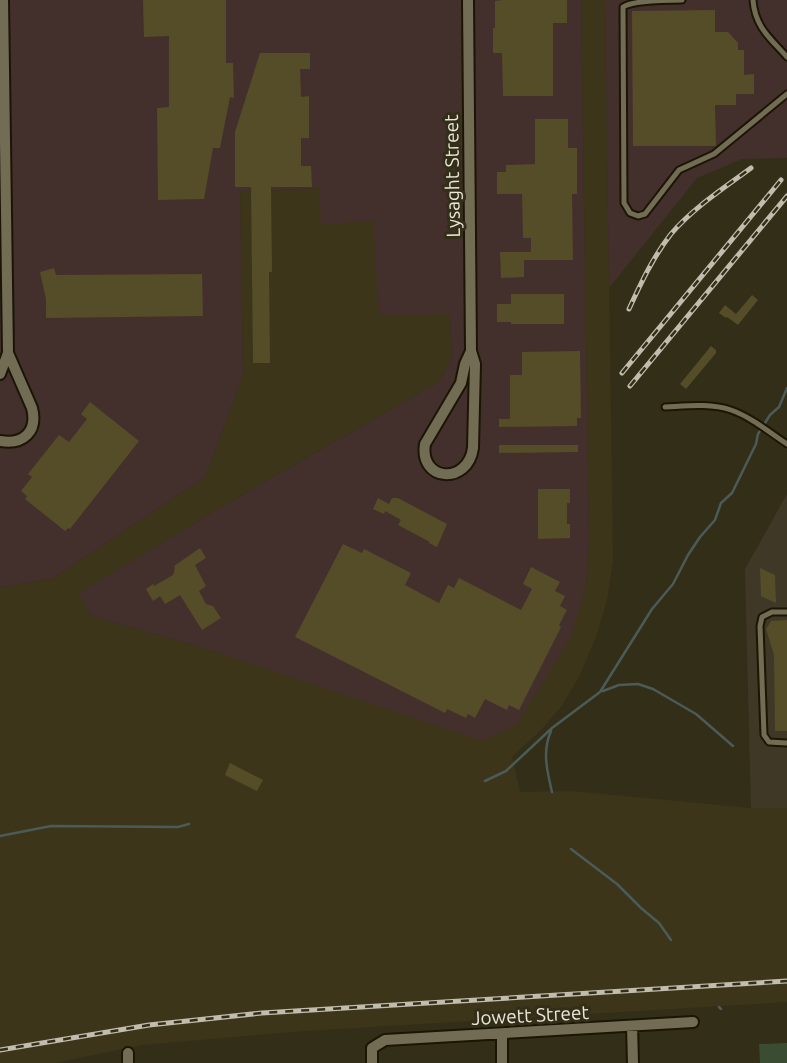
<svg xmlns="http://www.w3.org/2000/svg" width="787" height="1063" font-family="Ubuntu,sans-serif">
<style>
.built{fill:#3d3519}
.industrial{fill:#43302c}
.education{fill:#3f3827}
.green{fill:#3a4c32}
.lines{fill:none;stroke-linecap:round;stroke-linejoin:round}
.stream{stroke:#4a5b58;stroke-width:2.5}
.building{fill:#554c28}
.lane-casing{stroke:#1b1603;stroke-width:9}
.street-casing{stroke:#1b1603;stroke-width:14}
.lane{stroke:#726c55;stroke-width:5}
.street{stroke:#726c55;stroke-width:10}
.rail-casing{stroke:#c1bdae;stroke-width:5}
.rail{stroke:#332e18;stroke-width:2.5;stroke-dasharray:8;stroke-linecap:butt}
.labels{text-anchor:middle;stroke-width:6;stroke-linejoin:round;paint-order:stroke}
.street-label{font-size:19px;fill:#eae6d9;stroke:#332e18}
</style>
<rect width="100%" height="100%" fill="#332e18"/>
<path class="built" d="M581 0H605L613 561 607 600 596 637 579 677 561 707 540 731 512 757 520 792 571 791 751 808H787V1002L304 1031 142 1045 55 1063H0V587L52 579 205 477 243 375 240 192 320 188 373 220 450 314 452 358 440 381 206 516 79 594 92 616 217 652 586 584 589 542Z"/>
<path class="industrial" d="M0 0H581L589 542 586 584 572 635 517 724 483 741 217 652 92 616 78 594 206 516 440 381 452 358 450 314 379 315 373 220 321 225 319 188 240 192 243 375 205 477 52 579 0 587Z
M605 0H787V158L742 159 697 178 609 288Z"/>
<path class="education" d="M787 494V808H751L745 569Z"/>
<path class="green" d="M787 1043V1063H760L759 1044Z"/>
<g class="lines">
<path class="stream" d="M603 691 619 685 638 684 653 689 696 714 733 746
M551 731C542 751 547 771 552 792
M485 781 506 771 552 728 600 692 652 609 673 584 688 555 700 537 715 520 721 503 732 493 756 444 758 434 770 415 779 407 787 388
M0 836 51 826 178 827 189 824
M571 849 617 884 641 908 659 923 671 940
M719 1007 721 1009"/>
</g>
<path class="building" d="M143 0H226V63H233L234 98 230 97 220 148H213L204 199 158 200 157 108 169 107V36L144 37Z
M503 0H567V23H553V96H503L502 53H493V28H495V1Z
M715 10V32H728L738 43V50H744V75L754 74V94H736V105H715L716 146H633L632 11Z
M260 53H310V69H300L301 97 309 96V138H301V166H311L312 187H271L272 272H269L270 363H253L251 187H235V132Z
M535 119H568V148H577V194H572L573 260H524V277L501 278 500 252H531V238H523L522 194H497V172H506V165L535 164Z
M54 268 56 275 202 274 203 316 46 318V299L40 272Z
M511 294H564V324H511V322H497V304H511Z
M752 295 758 300 738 325 727 317 726 318 719 313 725 305 736 314Z
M711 346 716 350V353L686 389 680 384Z
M580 351 581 418H577V426L499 427V419H510V375H522V352Z
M90 402 139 441 70 529 68 528 65 531 25 499 27 496 21 491 32 477 28 474 59 435 69 442 87 419 81 414Z
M499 445H578V452L499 453Z
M538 489H570V503H567V524H570V538L538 539Z
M378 498 389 504 392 498H398L447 524 437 547 429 543 430 542 398 525 401 520 385 511 384 514 373 509Z
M343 544 362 553 364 549 411 573 405 585 439 603 448 585 454 588 459 578 521 610 532 589 523 584 531 567 560 582 555 591 565 596 560 606 567 610 559 625 561 627 555 639 519 710 509 705 507 710 485 699 475 718 468 714 466 718 447 709 445 713 295 637Z
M200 548 206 558 195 565 206 586 199 591 206 604 213 606 221 618 202 630 180 595 165 604 160 596 153 601 146 589 153 584 154 586 173 575 175 568 174 566Z
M760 568 775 575 776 603 761 596Z
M787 620V731H775L774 655 766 629 771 621Z
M230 763 263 780 257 791 225 775Z"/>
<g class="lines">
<g class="lane-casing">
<path id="lane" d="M682 0C667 0 634 0 623 7L624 203 630 213 638 216 645 214 679 170 714 154 787 94
M753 0C755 27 770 38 787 57
M665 407C686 406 710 403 731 410 751 417 769 432 787 444
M787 612H772L762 617 760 626 764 735 769 742 787 743"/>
</g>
<g class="street-casing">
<path id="street" d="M468 0 471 351 475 364 473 448C468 485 419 482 425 444L461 383 465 364 471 351
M0 374 8 353
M0 441C23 445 38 432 32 408L8 353 3 0
M632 1026 633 1063
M502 1034V1063
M128 1053V1063
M372 1063V1048L385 1040 693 1022"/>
</g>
<use href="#lane" class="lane"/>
<use href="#street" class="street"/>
<g class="rail-casing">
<path id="rail" d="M629 309C641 283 653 257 671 234 693 208 724 188 751 168
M622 373 781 180
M630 386 787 196
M0 1050 149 1025 262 1013 787 981"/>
</g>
<use href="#rail" class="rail"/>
</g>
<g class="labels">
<g class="street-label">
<text transform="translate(452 176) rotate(-91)" y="7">Lysaght Street</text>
<text transform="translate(530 1015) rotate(-3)" y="7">Jowett Street</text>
</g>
</g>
</svg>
